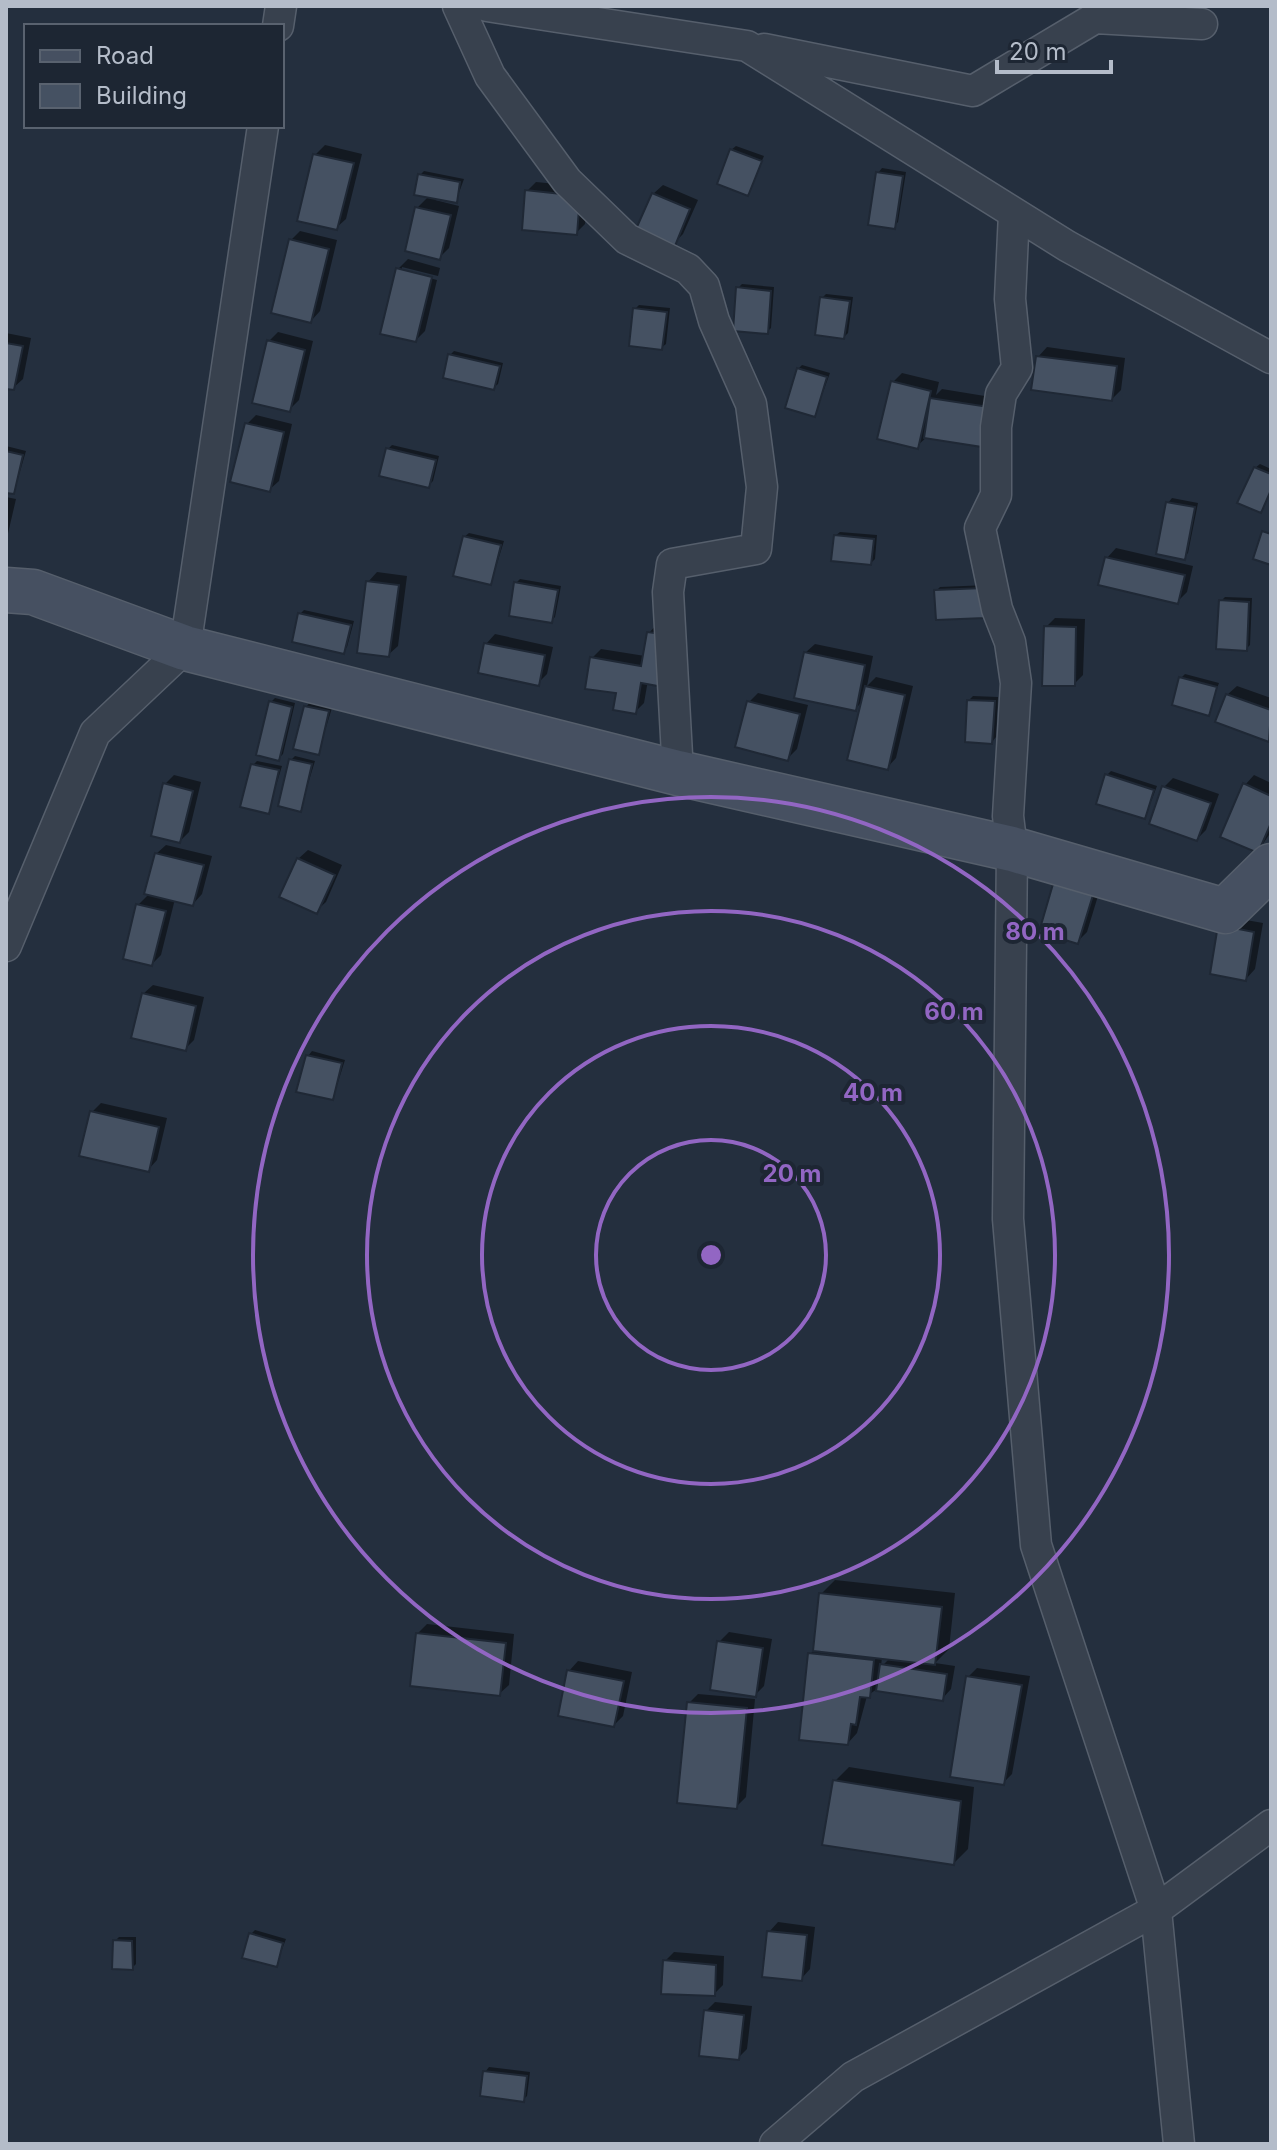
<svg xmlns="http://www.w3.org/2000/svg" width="1277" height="2150" font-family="Inter,sans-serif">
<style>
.shadow{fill:#0007;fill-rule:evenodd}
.building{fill:#455162;stroke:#1f2835;stroke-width:2}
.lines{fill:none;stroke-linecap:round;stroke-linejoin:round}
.street-casing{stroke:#565f6c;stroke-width:33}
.secondary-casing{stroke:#565f6c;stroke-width:47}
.street{stroke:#38414e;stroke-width:30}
.secondary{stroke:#465061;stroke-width:44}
.ring{fill:none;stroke:#9266c3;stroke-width:4}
.centre{fill:#9266c3;stroke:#1d2633;stroke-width:4}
.ring-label{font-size:24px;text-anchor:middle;font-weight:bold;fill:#9266c3;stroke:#1d2633;stroke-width:8;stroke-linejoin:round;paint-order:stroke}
</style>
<rect width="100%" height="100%" fill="#242f3e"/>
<path class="shadow" d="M325 145 362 154 346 219 336 228 315 155Z
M736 146 764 156 747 194 731 150Z
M882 168 906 172 898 222 894 226 878 173Z
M424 171 464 179 456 201 435 197V200L459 206 449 248 439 258 417 208 429 196 420 175Z
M536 182 588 187 585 224 576 233 527 191Z
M663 185 698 200 683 234 674 243 653 194Z
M300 231 337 240 320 311 311 321 291 240Z
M408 259 440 268 438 276 402 267V271L437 280 425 331 416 340 398 269Z
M742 284 774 287 771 328 767 332 738 288Z
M826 294 853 297 848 333 844 337 822 298Z
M639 305 670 308 666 344 661 348 635 309Z
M278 332 313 341 299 400 289 410 269 341Z
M6 333 31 338 23 379 13 388 6 387Z
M1047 347 1125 358 1121 390 1112 399 1038 357Z
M454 351 503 363 498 384 493 388 450 355Z
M802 365 830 373 815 414 798 369Z
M902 373 939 382 936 395 942 389 997 398 991 435 927 437 917 446 893 382Z
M256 415 292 424 279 481 269 490 247 424Z
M392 445 439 456 433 481 429 485 388 449Z
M6 446 26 451 14 492 6 490Z
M1260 464 1271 469V492L1260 510 1255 468Z
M6 497 16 499 6 542Z
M1172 498 1198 503 1188 553 1184 557 1168 503Z
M840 532 877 535 875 559 871 563 835 536Z
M469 533 504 541 491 583 464 537Z
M1116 548 1193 566 1187 592 1178 601 1107 558Z
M377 572 407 576 398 646 388 655 368 582Z
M520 579 561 586 555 617 551 621 516 583Z
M988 585 984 616 936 591 940 587Z
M1225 597 1252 598 1250 645 1246 649 1221 601Z
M304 610 354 621 347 647 343 652 300 614Z
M1055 618 1085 619 1083 675 1074 684 1046 627Z
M658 623 644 703 635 712 592 658 601 649 645 656 649 633Z
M495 634 553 647 547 674 538 683 486 644Z
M815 644 873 656 867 686 876 677 913 686 896 758 887 768 863 701 855 709 805 653Z
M1185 674 1219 683 1208 713 1181 678Z
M1237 686 1271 698 1268 739 1227 695Z
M758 693 808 705 797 749 787 759 749 702Z
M973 696 998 697 996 737 992 742 968 701Z
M275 698 295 703 283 754 278 759 271 702Z
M310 702 332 708 318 753 306 707Z
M295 756 315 761 300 810 291 760Z
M257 761 282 766 268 812 253 765Z
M1111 771 1157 786 1145 817 1107 775Z
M174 775 201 782 189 832 180 841 165 784Z
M1254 775 1271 783V832L1258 851 1245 785Z
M1173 778 1219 794 1206 830 1197 839 1164 787Z
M166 845 212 856 202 894 193 904 175 899 161 955 152 964 138 905 150 893 156 854Z
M308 850 342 865 326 902 316 911 298 859Z
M1064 876 1101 886 1087 932 1078 941 1055 885Z
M1229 917 1263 923 1255 969 1246 979Z
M153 985 204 997 194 1040 185 1049 143 994Z
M312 1051 345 1060 333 1098 308 1056Z
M101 1103 167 1118 157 1160 148 1170 92 1112Z
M835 1580 955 1593 949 1649 935 1663 955 1666 951 1689 942 1699 877 1689 867 1696 857 1733 848 1743 810 1654 816 1648 821 1594ZM882 1657 890 1658 881 1667Z
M427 1624 514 1634 509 1685 499 1694 418 1633Z
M729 1632 772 1639 764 1686 755 1695 719 1642Z
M578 1661 632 1672 623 1716 614 1725 569 1671Z
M977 1668 1030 1676 1012 1774 1003 1783 968 1677Z
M698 1694 755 1699 746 1797 737 1806 689 1703Z
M849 1767 974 1787 968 1849 954 1863 835 1781Z
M778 1922 815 1927 810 1969 801 1979 769 1932Z
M255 1930 286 1939 276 1965 251 1934Z
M119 1937H136V1964L132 1968 115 1941Z
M674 1952 724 1956 723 1985 714 1994 665 1961Z
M715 2002 752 2006 747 2049 738 2058 706 2011Z
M489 2067 530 2072 527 2096 523 2100 485 2072Z"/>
<path class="building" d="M730 149 762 161 748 196 717 184Z
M313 154 354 163 337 230 297 221Z
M876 172 903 176 895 229 868 225Z
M418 174 460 182 457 203 414 195Z
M525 190 580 196 577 235 522 230Z
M652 193 690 209 675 246 636 229Z
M415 207 451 215 440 260 405 251Z
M289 239 329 249 311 323 271 313Z
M396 268 432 277 416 342 380 334Z
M736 287 771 291 768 334 733 331Z
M820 297 850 301 844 339 815 335Z
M633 308 667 312 662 350 629 346Z
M267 340 305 350 290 412 252 403Z
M6 343 23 346 14 390 6 389Z
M448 354 500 366 494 390 443 378Z
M1036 356 1117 366 1112 401 1031 390Z
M797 368 827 377 815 417 785 408Z
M891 381 931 391 918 449 877 439Z
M930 398 989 407 982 447 924 438Z
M245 423 284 432 270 492 230 482Z
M386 448 436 460 429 488 379 476Z
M6 451 23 455 14 494 6 493Z
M1254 467 1271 474V490L1261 513 1237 503Z
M1166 502 1195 507 1185 560 1156 554Z
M1262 531 1271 534V565L1253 559Z
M834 535 874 539 871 565 831 561Z
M463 536 501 545 491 585 453 576Z
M1105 557 1185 575 1178 604 1098 585Z
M366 581 399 585 389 657 357 653Z
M514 582 558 590 552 623 509 616Z
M984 588 985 618 936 620 934 590Z
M1219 600 1249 602 1247 651 1216 649Z
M298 613 351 625 344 654 292 642Z
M1044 626 1076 627 1075 686H1042Z
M647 632 671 635 663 687 641 683 636 714 613 710 616 693 585 689 590 657 641 666Z
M484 643 545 655 539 686 478 673Z
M804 652 865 665 856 711 794 698Z
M1179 677 1217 687 1209 716 1172 705Z
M865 686 905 695 888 770 847 760Z
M1226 694 1271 710 1269 742 1215 722Z
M967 700 995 701 992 744 965 742Z
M269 701 292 707 279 761 256 755Z
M747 701 800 714 788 761 735 747Z
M304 706 329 711 319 755 293 749Z
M289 759 312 764 301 812 278 806Z
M251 764 279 770 269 814 240 807Z
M1105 774 1154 790 1145 819 1096 804Z
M163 783 193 791 180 843 151 836Z
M1243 783 1271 796V823L1258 853 1220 837Z
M1162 786 1211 803 1197 841 1149 824Z
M155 853 204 865 193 906 144 894Z
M297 858 335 875 317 914 279 897Z
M1053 884 1093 895 1078 944 1039 932Z
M136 904 166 911 152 966 123 959Z
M1218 925 1254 932 1246 981 1210 974Z
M142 993 196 1006 186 1051 131 1038Z
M306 1055 342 1063 333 1100 296 1092Z
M90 1111 159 1127 149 1172 79 1156Z
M819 1593 942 1607 935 1665 813 1651Z
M416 1633 506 1643 500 1696 410 1686Z
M717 1641 763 1648 756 1697 710 1690Z
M808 1653 874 1660 870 1698 860 1697 856 1725 851 1724 848 1745 799 1740Z
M880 1664 947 1674 943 1701 876 1691Z
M567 1670 624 1681 614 1727 558 1716Z
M966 1676 1022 1685 1004 1785 950 1777Z
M687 1702 747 1708 737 1809 677 1803Z
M833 1780 961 1801 954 1865 822 1845Z
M767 1931 807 1935 802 1981 762 1977Z
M249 1933 283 1943 277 1967 242 1958Z
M113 1940 132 1941 133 1970 112 1969Z
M663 1960 716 1965 715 1996 661 1994Z
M704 2010 744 2015 739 2060 699 2056Z
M483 2071 527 2076 524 2102 480 2096Z"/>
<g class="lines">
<g class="street-casing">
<path id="street" d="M458 6 490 76 567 181 627 239 688 269 704 286 714 321 751 404 762 487 756 549 672 564 668 592 678 773
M487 6 747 46 1067 246 1271 358
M278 26 281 6
M764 49 973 91 1095 18 1202 24
M1014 213 1010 299 1017 368 1001 394 996 427V495L980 528 997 609 1010 642 1016 683 1008 816 1012 849 1008 1219 1036 1545 1156 1910 1179 2144
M6 946 95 733 185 648 263 126
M775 2144 853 2077 1156 1910 1271 1825"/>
</g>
<g class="secondary-casing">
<path id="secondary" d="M6 590 33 592 185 648 678 773 1012 849 1225 911 1271 866"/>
</g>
<use href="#street" class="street"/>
<use href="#secondary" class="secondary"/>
</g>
<g class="ring">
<circle cx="711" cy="1255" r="115"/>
<circle cx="711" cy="1255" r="229"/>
<circle cx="711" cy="1255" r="344"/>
<circle cx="711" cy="1255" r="458"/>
</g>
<circle cx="711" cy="1255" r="12" class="centre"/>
<g class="ring-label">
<text x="1035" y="940">80 m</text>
<text x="954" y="1020">60 m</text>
<text x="873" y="1101">40 m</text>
<text x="792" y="1182">20 m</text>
</g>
<rect width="1277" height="2150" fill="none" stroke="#b4bcc9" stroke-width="16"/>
<rect x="24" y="24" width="260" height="104" fill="#1d2633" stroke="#59626f" stroke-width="2"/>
<rect x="40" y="50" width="40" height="12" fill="#465061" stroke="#59626f" stroke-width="2"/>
<text x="96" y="64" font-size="24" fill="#b4bcc9">Road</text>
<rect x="40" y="84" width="40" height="24" fill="#455162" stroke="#59626f" stroke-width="2"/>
<text x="96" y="104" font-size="24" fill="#b4bcc9">Building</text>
<path d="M997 60v12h114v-12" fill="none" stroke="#b4bcc9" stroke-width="4"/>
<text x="1009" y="60" font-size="24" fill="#b4bcc9" stroke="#1d2633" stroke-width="6" paint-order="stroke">20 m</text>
</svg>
